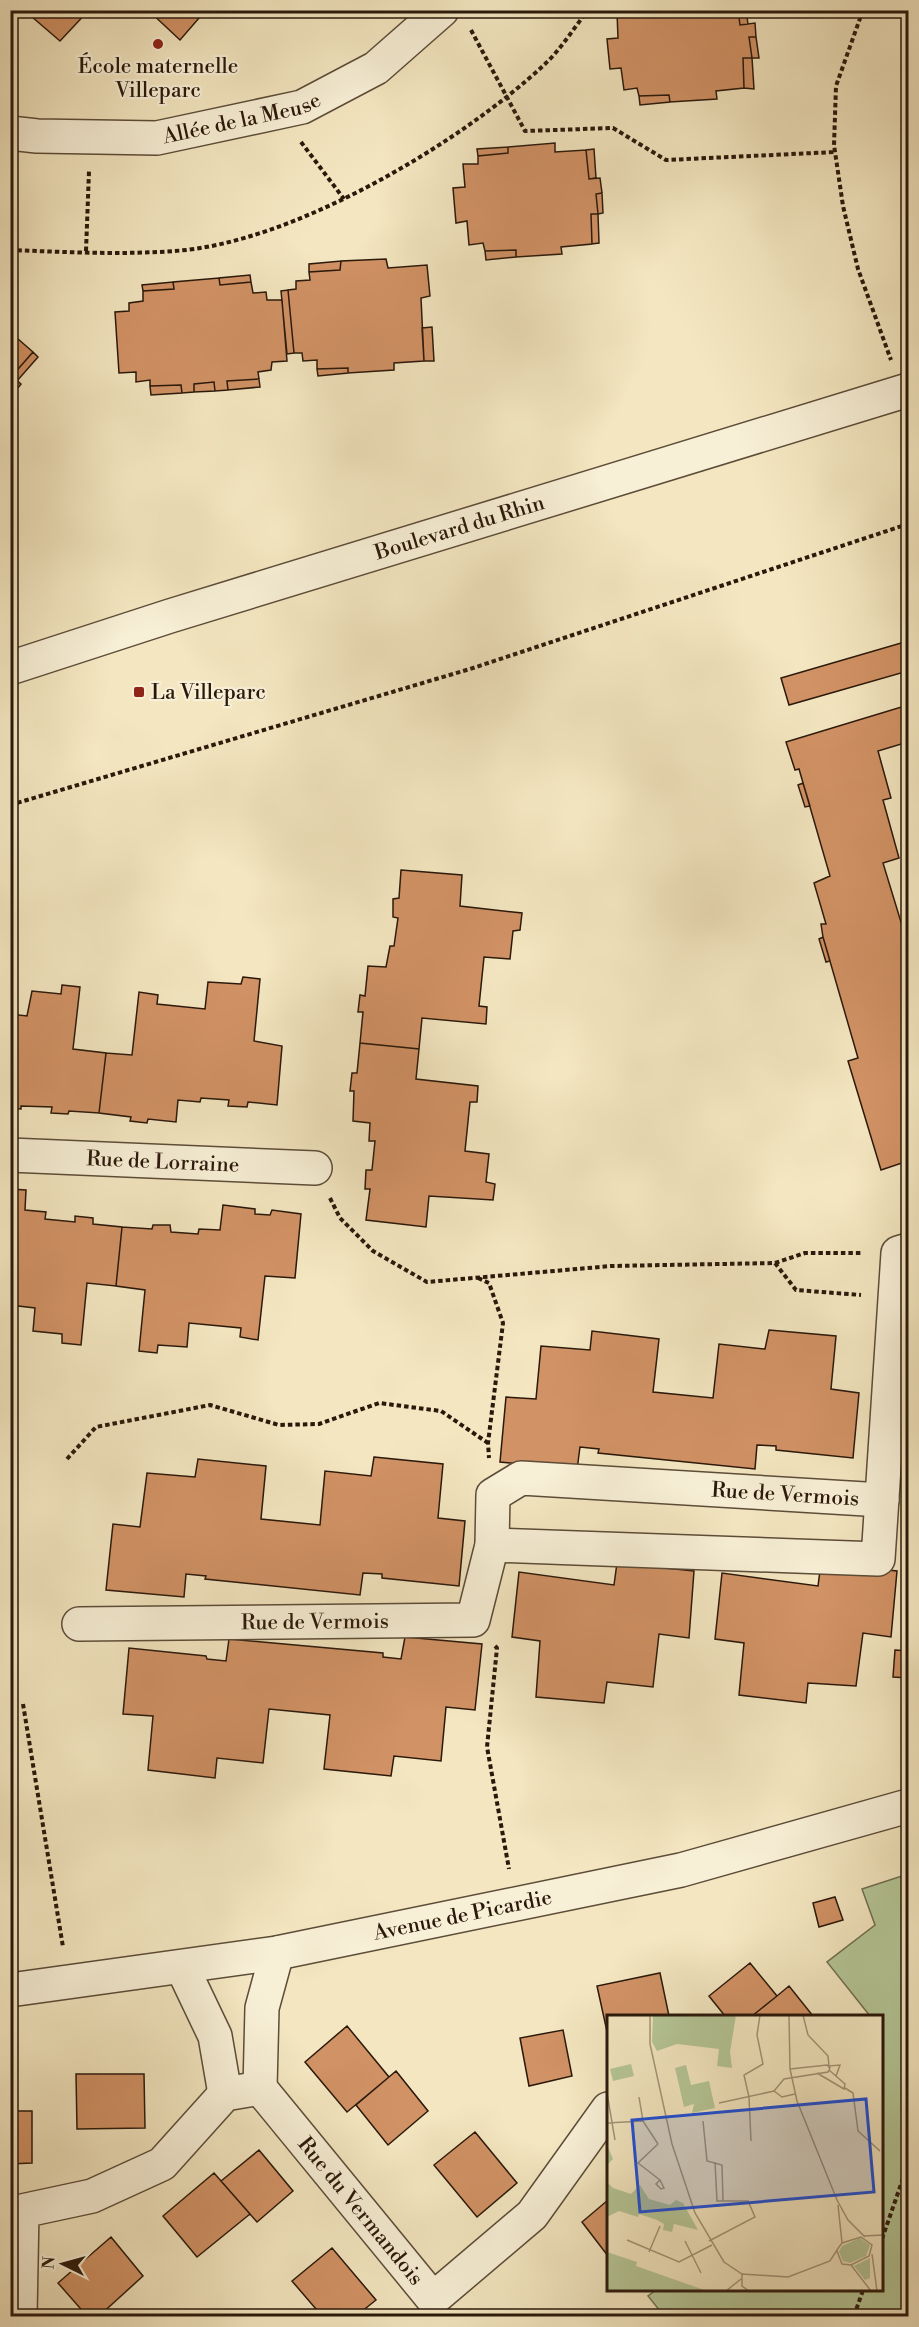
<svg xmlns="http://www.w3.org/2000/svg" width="919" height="2327" font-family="'Libre Bodoni',serif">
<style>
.green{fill:#b5c697;stroke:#706f51;stroke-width:1.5}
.building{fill:#d19265;stroke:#2a180b;stroke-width:1.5}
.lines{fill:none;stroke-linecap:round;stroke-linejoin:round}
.minor-casing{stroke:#5c4c38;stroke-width:36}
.path{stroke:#2a180b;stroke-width:4;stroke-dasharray:4.5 3;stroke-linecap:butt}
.minor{stroke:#f7efd6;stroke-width:33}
.poi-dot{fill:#8f2418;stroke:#f7efd6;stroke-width:2}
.labels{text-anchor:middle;stroke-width:4.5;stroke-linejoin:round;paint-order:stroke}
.poi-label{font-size:21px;fill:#2a180b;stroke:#f7efd6}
.street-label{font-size:21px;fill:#2a180b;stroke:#f7efd6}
.inset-road{fill:none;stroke:#a39478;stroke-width:1.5}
.view{fill:#1d4ed8;fill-opacity:0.15;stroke:#1d4ed8;stroke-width:3}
.inset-edge{fill:none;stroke:#2a180b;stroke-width:3}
</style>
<rect width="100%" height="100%" fill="#f3e6c0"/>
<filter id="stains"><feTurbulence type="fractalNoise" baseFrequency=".00333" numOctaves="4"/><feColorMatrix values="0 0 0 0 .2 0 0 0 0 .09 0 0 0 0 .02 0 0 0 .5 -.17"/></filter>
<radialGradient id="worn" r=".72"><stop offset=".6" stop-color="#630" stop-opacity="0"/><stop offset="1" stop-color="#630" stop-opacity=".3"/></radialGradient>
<path class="green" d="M908 1874V2316H664L648 2296 656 2290H882V2016H870L827 1962 875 1925 862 1889Z"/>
<path class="building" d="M24 10H89L60 41Z
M148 10H206L180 40Z
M628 10H738L740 25 755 23 756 37H749L752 58H743L744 88 716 91 717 99 670 102 669 95 639 96 637 88 624 90 621 68 610 69 607 39 618 38 617 12Z
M738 10H746L748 24 740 25Z
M749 37H756L759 58H752Z
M743 58H752L754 89 744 88Z
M669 95 670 102 640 105 639 96Z
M555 143V152L586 150 589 179 600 178 602 193 596 194 598 214H591L592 244 561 247 562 254 516 257V250L485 251 483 243 469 245 467 221 456 223 453 188 465 187 463 164H478V156L508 153V147Z
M508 147V153L478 156 477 149Z
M594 149 596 178 589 179 586 150Z
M602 193 603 213 598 214 596 194Z
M591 214H598L599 243 592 244Z
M516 250V257L486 260 485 251Z
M386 259 388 268 427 265 430 296 421 298 424 361 394 363V370L348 373V368L317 369V360L303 361 302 353H294L288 290 296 289V281L310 280 309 272 340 270 341 261Z
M341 261 340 270 309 272V264Z
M250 275 251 282 220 285 219 278Z
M219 278 220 285 251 282 253 293 266 292 267 300H282L287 361 272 362 271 370 258 372 259 379 227 381 228 390 215 391 214 382 194 384V392L182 393 181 385 150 386V380L136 382V372L119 373 115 312 129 311V303L143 301V291L174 289 173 282Z
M173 282 174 289 143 291 142 285Z
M288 290 294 353 287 354 281 291Z
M432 327 434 361H424L422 328Z
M10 332 33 352 12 376 21 384 13 394 10 392Z
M33 352 38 357 17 381 12 376Z
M348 368V373L318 376 317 369Z
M259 379 260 387 228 390 227 381Z
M214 382 215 391 194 392V384Z
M181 385 182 393 151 395 150 386Z
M908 641V671L789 705 781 678Z
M908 705V742L878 751 891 798 883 800 899 858 883 863 908 945V954L902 956 908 979V1161L881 1170 848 1061 858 1058 823 937 821 924H826L814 883 830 876 799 769 795 770 786 742Z
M803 783 810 806 805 807 798 785Z
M401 870 462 875 460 906 522 913 520 930 513 931 510 959 484 957 479 1006 487 1007 486 1024 422 1018 419 1049 360 1043 363 1012H358L360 995 365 996 368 966 386 967 390 946H394L398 918 393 917V899L399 898Z
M823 937 830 961 826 962 819 939Z
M243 977 260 979 254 1041 282 1046 277 1105 248 1102 247 1107 228 1106 229 1100 201 1098 200 1102 178 1100 176 1122 148 1119 147 1123 130 1121 131 1117 99 1113 106 1053 132 1055 139 992 158 995 157 1004 205 1009 208 982 241 984Z
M62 985 80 987 73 1049 106 1053 99 1113 69 1111 68 1114 51 1113 52 1107 21 1106V1109L10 1108V1014L27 1016 32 991 61 994Z
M360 1043 419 1049 416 1079 478 1086 477 1102H470L465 1151 489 1154 486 1182 495 1184 493 1200 429 1196 426 1227 366 1220 370 1189H365L366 1170H372L375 1141H369L370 1123 353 1121 354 1091H350L352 1073H357Z
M10 1189 26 1190 25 1210 46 1212 45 1219 75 1222V1216L93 1218V1224L122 1227 116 1286 87 1283 81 1345 62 1343V1334L33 1331 35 1308 10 1305Z
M223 1205 255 1209V1214L270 1215 272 1210 301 1214 295 1278 265 1276 258 1340 240 1337 241 1328 189 1323 187 1347 158 1345 157 1353 139 1351 145 1290 116 1286 122 1227 152 1229 153 1225H170L171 1232 198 1234 199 1229 220 1230Z
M769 1330 836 1336 831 1389 859 1393 853 1458 776 1450V1446L757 1445 755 1469 598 1453 599 1449 580 1447 577 1470 500 1462 506 1397 536 1399 541 1346 590 1350 592 1331 659 1339 653 1392 713 1398 719 1344 765 1349Z
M374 1457 443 1464 438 1518 465 1521 459 1586 382 1578V1574L363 1573 360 1595 205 1579 206 1576 186 1574 184 1597 106 1590 113 1524 140 1527 147 1473 195 1477 198 1459 266 1466 261 1519 320 1525 325 1471 371 1476Z
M617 1563 694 1571 689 1638 659 1634 653 1687 607 1682 604 1703 536 1697 540 1641 512 1637 519 1572 614 1585Z
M821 1563 897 1571 891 1637 863 1633 856 1686 808 1683 806 1703 739 1695 744 1643 715 1639 722 1573 818 1586Z
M405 1637 482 1644 475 1710 446 1707 441 1761 394 1756 391 1776 324 1769 330 1715 269 1709 263 1763 217 1758 215 1778 148 1770 153 1716 123 1714 129 1648 206 1656 207 1659 226 1661 229 1639 383 1653V1657L401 1659Z
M895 1650 908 1651V1678L893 1677Z
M835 1897 843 1920 819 1927 813 1903Z
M750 1963 777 1996 752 2016H725L709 1996Z
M660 1973 669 2016H608V2036L597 1986Z
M789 1986 813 2016H752L777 1996Z
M347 2026 389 2077 347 2112 305 2062Z
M563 2030 572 2076 529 2086 520 2038Z
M396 2071 428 2111 388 2145 356 2105Z
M76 2074H144L145 2128 77 2129Z
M10 2111H32V2163L10 2164Z
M475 2132 517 2183 477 2217 434 2165Z
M259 2150 293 2191 257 2222 221 2181Z
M214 2173 250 2214 197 2257 163 2216Z
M608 2200V2256L582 2222Z
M111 2237 143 2276 99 2316H87L58 2283Z
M332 2248 376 2300 356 2316H322L292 2281Z"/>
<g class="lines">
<g class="minor-casing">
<g id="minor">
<path id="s1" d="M10 133 37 136 157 138 302 107 376 68 442 10"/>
<path id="s2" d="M10 668 170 616 908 390"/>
<path id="s3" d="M10 1155 315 1168"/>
<path d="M492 1545 878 1559 898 1253 908 1250"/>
<path id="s4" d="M79 1624 473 1620 492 1545 493 1495 521 1478 882 1500"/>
<path d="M183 1969 215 2036 225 2094"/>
<path id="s5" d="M10 1990 277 1953 681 1870 908 1806"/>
<path id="s6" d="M260 2088 433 2299 532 2215 608 2109"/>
<path d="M260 2088 262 2008 277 1953"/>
<path d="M20 2316 22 2211 92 2196 162 2164 225 2094 260 2088"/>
</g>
</g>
<path class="path" d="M863 10 836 86 834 145 843 206 858 269 891 360
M471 30 525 131 613 128 666 160 835 152
M301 142 344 199
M10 250C64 252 120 255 174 251 291 244 461 143 545 64 561 49 574 28 588 10
M86 251 89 171
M10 805 470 669 908 524
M330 1198 340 1218 373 1251 427 1282 611 1266 775 1263 796 1290 861 1295
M775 1263 805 1253H863
M478 1278 489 1283 503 1323 488 1443 489 1458
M67 1459 96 1427 210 1405 279 1425 319 1424 379 1403 441 1411 488 1443
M495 1646 497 1648 487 1747 509 1869
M23 1704 63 1947
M882 2239 908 2164
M854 2316 863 2290"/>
<use href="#minor" class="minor"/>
</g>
<g class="poi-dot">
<circle cx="158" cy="44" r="6"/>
<rect x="133" y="686" width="12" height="12" rx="3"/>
</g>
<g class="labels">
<g class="poi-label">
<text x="158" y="73">École maternelle<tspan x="158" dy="24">Villeparc</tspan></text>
<text x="151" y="699" text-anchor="start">La Villeparc</text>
</g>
<g class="street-label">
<text dy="7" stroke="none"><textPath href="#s1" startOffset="234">Allée de la Meuse</textPath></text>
<text dy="7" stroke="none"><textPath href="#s2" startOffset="471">Boulevard du Rhin</textPath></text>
<text dy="7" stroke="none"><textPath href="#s3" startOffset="153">Rue de Lorraine</textPath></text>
<text dy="7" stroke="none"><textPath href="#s4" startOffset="819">Rue de Vermois</textPath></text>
<text dy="7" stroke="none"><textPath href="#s4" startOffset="236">Rue de Vermois</textPath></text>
<text dy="7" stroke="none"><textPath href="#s5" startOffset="459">Avenue de Picardie</textPath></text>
<text dy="7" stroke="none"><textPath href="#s6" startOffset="159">Rue du Vermandois</textPath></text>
</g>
</g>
<g transform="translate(607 2015)">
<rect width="276" height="276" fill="#f3e6c0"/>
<path d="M46 0H129L123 37 125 53 110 51 112 34 70 29 50 36 45 27ZM24 49 27 61 6 66 3 54ZM79 50 84 70 102 66 108 93 85 98 87 89 77 92 68 53ZM0 130 6 144 0 150 1 168 6 173 24 179 33 170 42 184 63 190 69 185 76 188 91 215 67 209 65 217 56 215 57 209 50 205 32 199 31 202 12 196 0 202ZM253 223 263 230 259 241 243 248 236 246 232 237 235 231ZM0 237 30 247 29 251 100 276H0ZM263 243V263L258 265 247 251Z" fill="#b5c697"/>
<path class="inset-road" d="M43 0V29L65 129 88 198 117 247 135 259 181 262 223 246 232 232 235 228 254 222 265 230 262 241 244 250 235 249 230 236M182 0 183 54 190 86 230 185 241 205 258 222M196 0 201 20 221 41 222 51 233 50 229 61M210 58 237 74 238 69 222 55M238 73 246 78 251 116 273 136M167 76 177 64 221 57 223 53 220 50 183 54M167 76 175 82 188 79M0 78 8 125M32 82 36 106M112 88 167 76M96 106 100 146 115 150 116 186M0 108 36 106 51 129M144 126 142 82 137 60 156 49 150 20 153 0M51 129 31 148 53 165 49 169 54 174 57 173 53 165M231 190 235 228M257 221 276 220M20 225 72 247 105 230M78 226 94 258M102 226 148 202 141 186H110L108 147M42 237 53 211M265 239 270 276M244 250 264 276M135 259V271L142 276M119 276 134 264"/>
<path class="view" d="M259 84 267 177 33 197 25 105Z"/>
<rect width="276" height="276" class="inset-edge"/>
</g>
<rect width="919" height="2327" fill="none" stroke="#f3e6c0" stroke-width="36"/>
<rect x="12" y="12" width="895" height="2303" fill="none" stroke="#2a180b" stroke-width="3"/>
<rect x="18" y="18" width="883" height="2291" fill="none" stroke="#2a180b" stroke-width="1.5"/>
<g transform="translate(63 2264) rotate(275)" stroke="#f7efd6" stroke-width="4.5" paint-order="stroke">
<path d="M0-4.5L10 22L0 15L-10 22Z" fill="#2a180b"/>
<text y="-9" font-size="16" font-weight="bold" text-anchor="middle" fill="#2a180b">N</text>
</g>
<rect width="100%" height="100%" filter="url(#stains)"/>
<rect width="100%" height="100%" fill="url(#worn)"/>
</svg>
